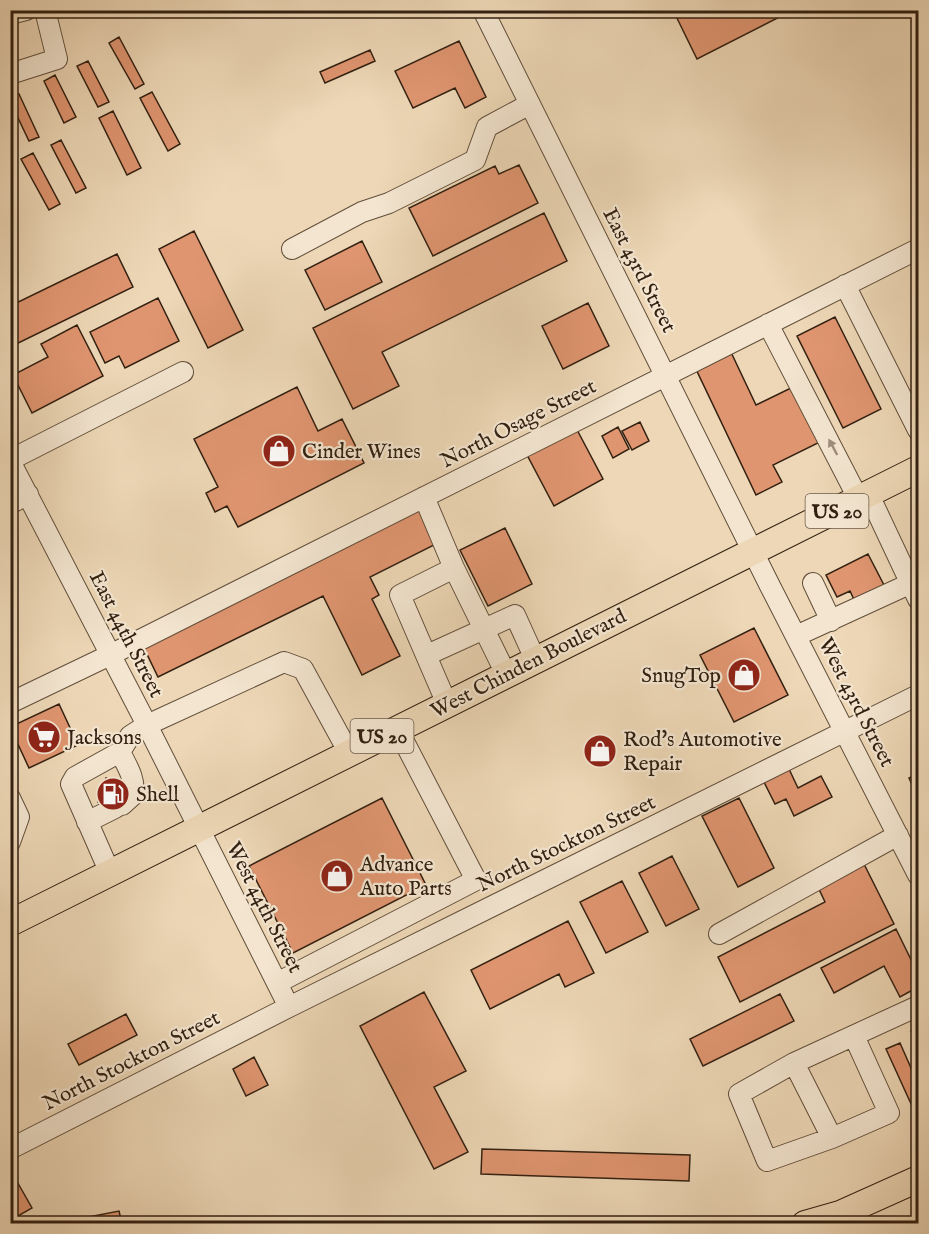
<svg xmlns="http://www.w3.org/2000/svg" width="929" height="1234" font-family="'IM FELL English',serif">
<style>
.building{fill:#df9570;stroke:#322011;stroke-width:1.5}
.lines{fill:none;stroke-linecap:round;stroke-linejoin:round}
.minor-casing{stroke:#614e3a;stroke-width:22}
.major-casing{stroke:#322011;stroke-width:28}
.minor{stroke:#f3e5d0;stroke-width:20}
.major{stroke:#edd7b6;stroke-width:26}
.oneway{fill:#9c8c7a}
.labels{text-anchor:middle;stroke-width:4.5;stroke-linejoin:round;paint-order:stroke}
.shield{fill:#f3e5d0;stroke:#6c5b4a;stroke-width:1.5}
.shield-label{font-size:20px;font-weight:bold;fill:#322011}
.street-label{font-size:21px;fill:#322011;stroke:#f3e5d0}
.poi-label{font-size:21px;fill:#322011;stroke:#f3e5d0;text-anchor:start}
</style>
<rect width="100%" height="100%" fill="#edd7b6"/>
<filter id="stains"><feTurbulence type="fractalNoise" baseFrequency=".00333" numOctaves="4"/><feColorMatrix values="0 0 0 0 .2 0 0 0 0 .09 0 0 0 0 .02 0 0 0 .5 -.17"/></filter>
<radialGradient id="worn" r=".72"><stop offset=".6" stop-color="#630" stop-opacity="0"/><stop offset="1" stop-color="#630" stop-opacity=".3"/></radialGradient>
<path class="building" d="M673 10H793L697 59Z
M119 37 144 84 135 89 109 43Z
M459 41 486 97 465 108 455 88 413 108 395 71Z
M370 50 375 61 325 83 320 72Z
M88 61 109 102 98 107 77 66Z
M55 75 76 117 64 123 44 81Z
M152 92 180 144 168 151 140 98Z
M19 94 39 137 29 141 10 101V97Z
M113 111 141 168 127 175 99 118Z
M61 140 86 188 76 193 51 145Z
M33 153 60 204 49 210 21 159Z
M519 165 538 203 433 256 409 208 495 166 499 174Z
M544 213 567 261 382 352 399 386 353 409 313 328Z
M194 231 243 330 208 348 159 249Z
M362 241 382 282 325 310 305 270Z
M117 254 133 287 10 347V306Z
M158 298 179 341 125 368 119 356 105 363 90 332Z
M588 303 609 346 563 369 542 326Z
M835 317 881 409 843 428 797 336Z
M77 325 103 376 32 413 13 375 48 357 41 344Z
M729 348 756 405 795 386 822 441 773 465 782 482 756 495 694 365Z
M297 387 318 431 342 419 364 463 238 527 227 506 215 512 206 493 218 487 194 439Z
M640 422 649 441 632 450 622 431Z
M575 426 603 479 554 506 526 453Z
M618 427 629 449 613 458 602 436Z
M423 507 440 542 370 577 379 595 372 599 400 656 362 675 323 596 158 677 143 646Z
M505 528 532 584 488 606 460 550Z
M868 554 886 589 856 604 850 591 837 597 826 575Z
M754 628 788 695 734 722 700 655Z
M59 704 78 745 29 768 10 727Z
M602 739 611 757 598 763 589 745Z
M789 769 798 788 821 776 832 797 794 816 786 799 775 804 764 782Z
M918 773V798L909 778Z
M106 778 129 787 120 810 98 802Z
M382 798 426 885 293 953 249 866Z
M739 798 774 868 738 887 702 816Z
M672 856 699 909 666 926 639 873Z
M863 862 894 924 740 1002 718 957 825 902 817 885Z
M622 881 648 932 606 953 580 902Z
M568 921 594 973 565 987 559 974 490 1009 471 970Z
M896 929 918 974V987L900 997 884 966 834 993 821 968Z
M424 992 466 1071 434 1087 468 1152 434 1169 360 1026Z
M780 994 794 1021 703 1066 690 1039Z
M126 1014 137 1035 79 1065 68 1044Z
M918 1027V1047L911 1031Z
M900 1043 918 1084V1103L912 1106 886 1049Z
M254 1057 268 1085 246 1096 233 1069Z
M482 1149 690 1155 689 1181 481 1174Z
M15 1178 32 1208 11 1220 10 1180Z
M119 1211 122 1224H62V1222Z"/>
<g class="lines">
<g class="minor-casing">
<path id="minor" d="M483 10 770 586 918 875
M10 14 26 10
M10 74 57 59 45 10
M292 249 362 212 389 203 475 160 487 127 530 104
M845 285 918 430
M768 324 859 500
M10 460 183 372
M10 461 147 725 289 1007
M869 495 918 599
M424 497 454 568
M10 504 28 494
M813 583 831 621
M796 636 918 580
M427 655 515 615 535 659
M10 703 110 655 918 249
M447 704 400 595 454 568 506 674
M120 752C127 766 136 779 133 795L122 805
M10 798 19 817 10 842
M87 822 115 808
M110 873 71 784 75 777 120 752 130 736 147 725 284 662 303 669 349 753
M719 934 898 835
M277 983 476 880 397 728
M854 1036 889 1113 832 1138 767 1161 739 1094 794 1063 918 1006
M794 1063 832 1138
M10 1149 289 1007 918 695"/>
</g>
<g class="major-casing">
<path id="major" d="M10 923 918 469
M805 1224 840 1214 918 1179"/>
</g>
<use href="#minor" class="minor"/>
<use href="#major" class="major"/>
</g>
<defs><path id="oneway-solid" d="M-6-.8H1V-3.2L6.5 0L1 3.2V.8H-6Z" transform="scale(1.5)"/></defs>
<use class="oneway" href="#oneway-solid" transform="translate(833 447) rotate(-118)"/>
<defs>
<g id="shop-disc" transform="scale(1.725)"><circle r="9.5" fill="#8f2418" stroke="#f3e5d0"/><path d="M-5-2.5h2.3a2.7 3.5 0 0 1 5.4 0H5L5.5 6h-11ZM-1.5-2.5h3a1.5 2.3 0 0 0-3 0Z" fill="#fff"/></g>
<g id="supermarket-disc" transform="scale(1.725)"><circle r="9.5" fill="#8f2418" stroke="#f3e5d0"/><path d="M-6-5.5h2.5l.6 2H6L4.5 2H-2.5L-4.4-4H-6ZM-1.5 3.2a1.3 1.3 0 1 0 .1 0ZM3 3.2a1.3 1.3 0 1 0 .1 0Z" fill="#fff"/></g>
<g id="fuel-disc" transform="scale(1.725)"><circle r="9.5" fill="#8f2418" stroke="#f3e5d0"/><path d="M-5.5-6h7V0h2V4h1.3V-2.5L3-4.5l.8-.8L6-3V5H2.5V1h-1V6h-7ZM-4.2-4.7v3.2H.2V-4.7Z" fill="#fff"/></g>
</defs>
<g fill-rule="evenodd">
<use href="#shop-disc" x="279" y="451"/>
<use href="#shop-disc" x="744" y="675"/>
<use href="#supermarket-disc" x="44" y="737"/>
<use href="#shop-disc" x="600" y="751"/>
<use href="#fuel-disc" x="113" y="794"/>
<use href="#shop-disc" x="337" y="876"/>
</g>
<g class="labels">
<g class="shield">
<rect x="805.5" y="494" width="63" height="34" rx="4.5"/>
<rect x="350.5" y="719" width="63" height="34" rx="4.5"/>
</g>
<g class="shield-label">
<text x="837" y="518">US 20</text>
<text x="382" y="743">US 20</text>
</g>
<g class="street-label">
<text transform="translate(640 270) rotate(63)" y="7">East 43rd Street</text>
<text transform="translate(518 423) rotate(-27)" y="7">North Osage Street</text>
<text transform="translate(127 634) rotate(63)" y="7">East 44th Street</text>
<text transform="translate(528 663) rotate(-27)" y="7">West Chinden Boulevard</text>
<text transform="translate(857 702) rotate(63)" y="7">West 43rd Street</text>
<text transform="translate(566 843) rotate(-26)" y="7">North Stockton Street</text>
<text transform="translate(265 907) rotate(63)" y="7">West 44th Street</text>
<text transform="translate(131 1060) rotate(-27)" y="7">North Stockton Street</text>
</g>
<g class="poi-label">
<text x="302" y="458">Cinder Wines</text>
<text x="721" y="682" text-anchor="end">SnugTop</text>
<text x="67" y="744">Jacksons</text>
<text x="623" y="746">Rod's Automotive<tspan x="623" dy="24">Repair</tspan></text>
<text x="136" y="801">Shell</text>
<text x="360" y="871">Advance<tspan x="360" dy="24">Auto Parts</tspan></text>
</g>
</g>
<rect width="929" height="1234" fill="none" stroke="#edd7b6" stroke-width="36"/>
<rect x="12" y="12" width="905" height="1210" fill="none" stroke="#322011" stroke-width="3"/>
<rect x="18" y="18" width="893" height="1198" fill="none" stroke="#322011" stroke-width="1.5"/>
<rect width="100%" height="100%" filter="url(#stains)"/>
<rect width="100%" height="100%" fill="url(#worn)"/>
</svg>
